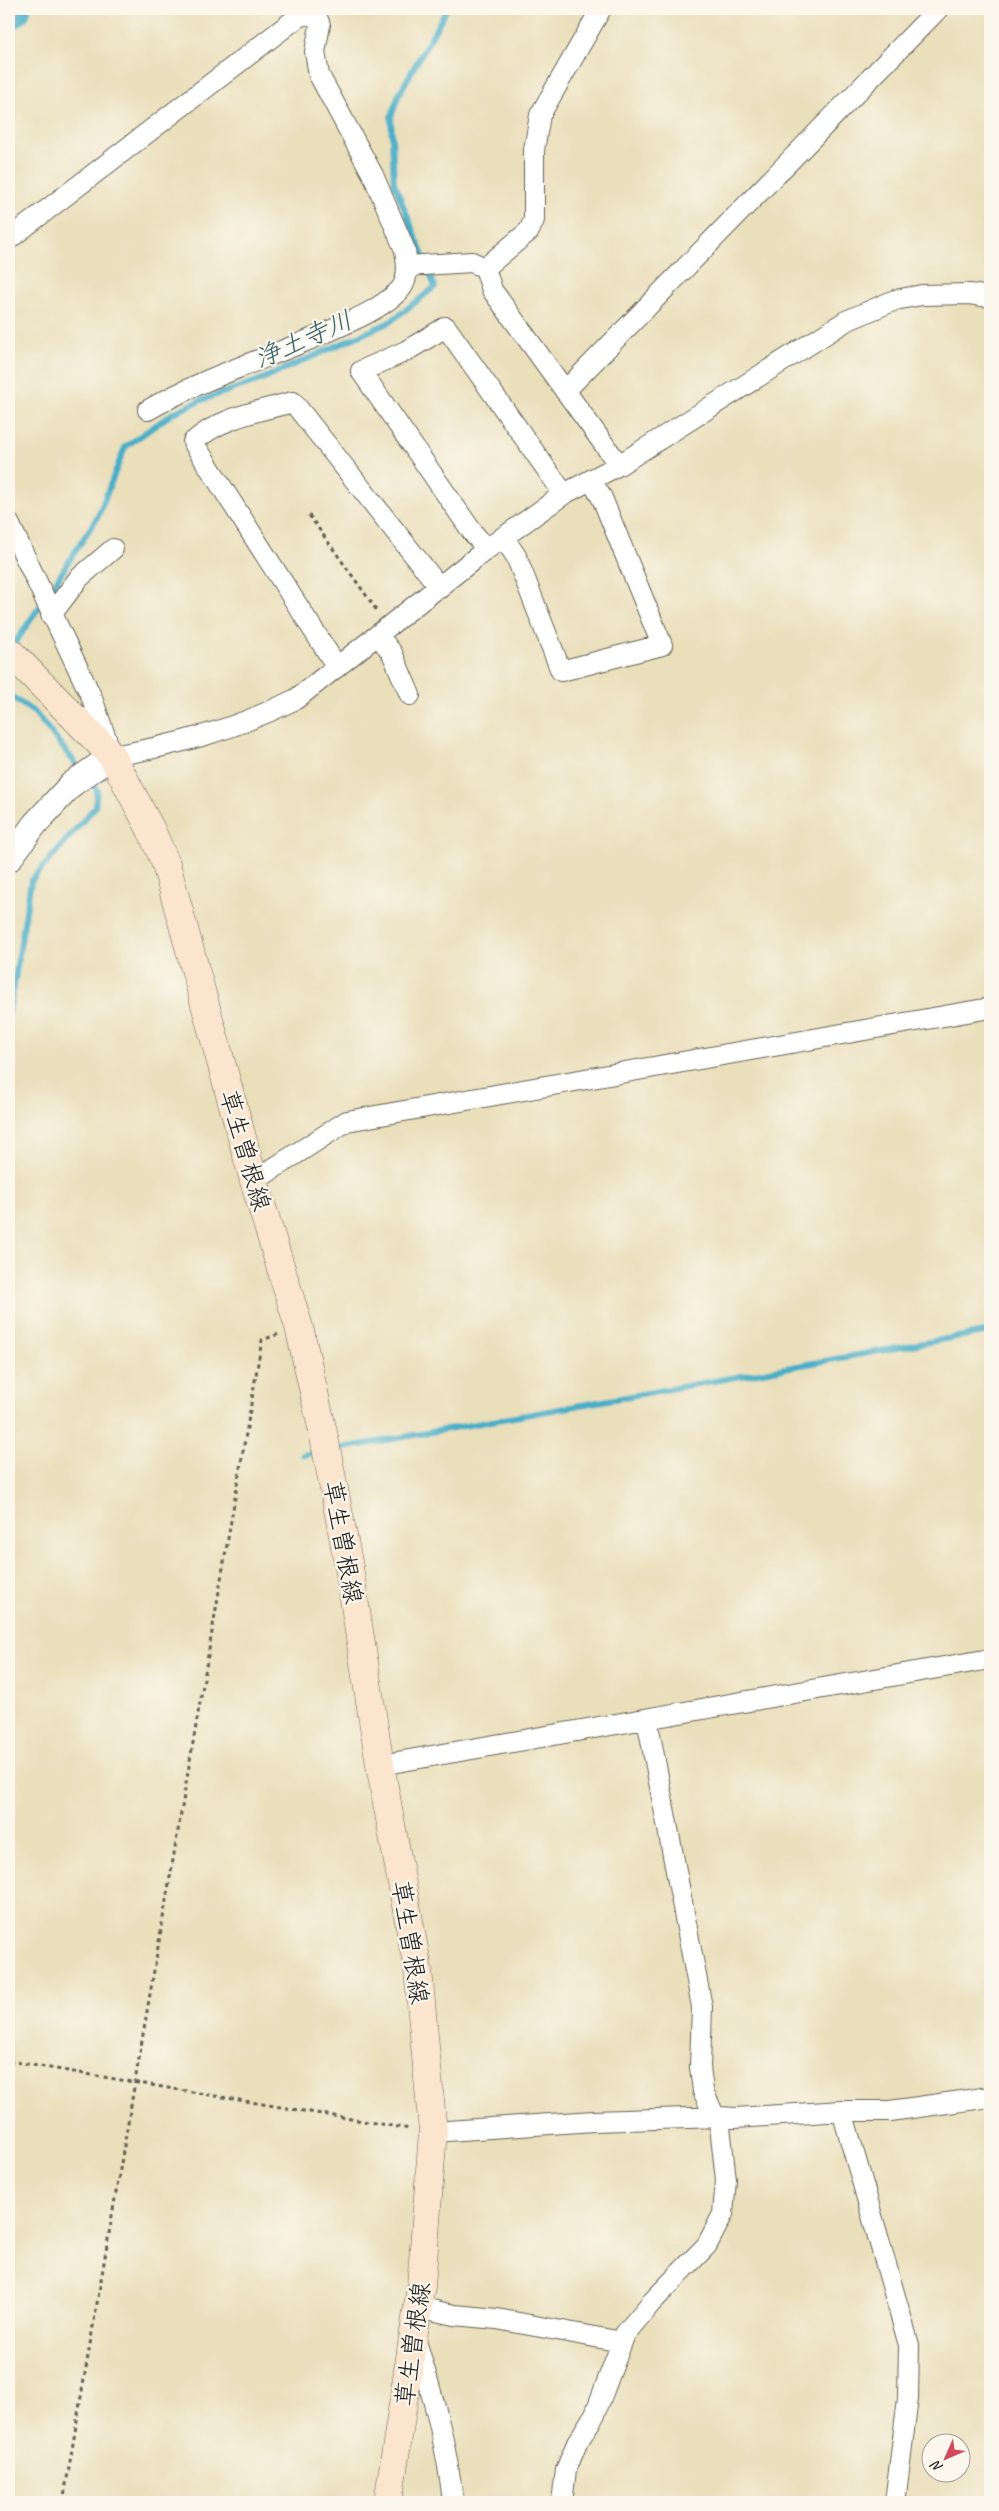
<svg xmlns="http://www.w3.org/2000/svg" width="999" height="2511" font-family="Caveat,'Klee One',sans-serif">
<style>
.lines{fill:none;stroke-linecap:round;stroke-linejoin:round}
.stream{stroke:#49aec8;stroke-width:6}
.river{stroke:#49aec8;stroke-width:36}
.minor-casing{stroke:#646054;stroke-width:22}
.tertiary-casing{stroke:#646054;stroke-width:27}
.secondary-casing{stroke:#646054;stroke-width:29}
.path{stroke:#646054;stroke-width:3;stroke-dasharray:4 4;stroke-linecap:butt}
.minor{stroke:#fff;stroke-width:20}
.tertiary{stroke:#fff;stroke-width:25}
.secondary{stroke:#fbe5cf;stroke-width:28}
.labels{text-anchor:middle;stroke-width:4.5;stroke-linejoin:round;paint-order:stroke}
.street-label{font-size:25px;fill:#1c1c1c;stroke:#fbf7ec}
.water-label{font-size:26px;font-style:italic;fill:#305e69;stroke:#fbf7ec}
</style>
<rect width="100%" height="100%" fill="#fbf7ec"/>
<filter id="ink" filterUnits="userSpaceOnUse"><feTurbulence type="fractalNoise" baseFrequency=".02" numOctaves="2"/><feDisplacementMap in="SourceGraphic" scale="10" xChannelSelector="R" yChannelSelector="G"/><feConvolveMatrix kernelMatrix="1 2 1 2 8 2 1 2 1" color-interpolation-filters="sRGB"/></filter>
<filter id="wash" filterUnits="userSpaceOnUse"><feTurbulence type="fractalNoise" baseFrequency=".0096" numOctaves="4" result="noise"/><feDisplacementMap in="SourceGraphic" scale="20" xChannelSelector="R" yChannelSelector="G"/><feGaussianBlur stdDeviation="1.12" result="paint"/><feColorMatrix in="noise" values="0 0 0 0 0 0 0 0 0 0 0 0 0 0 0 0 0 1.4 0 .05"/><feComposite in="paint" operator="in"/></filter>
<g filter="url(#wash)">
<rect width="100%" height="100%" fill="#eadfbb"/>
<g class="lines">
<path class="stream" d="M48 594 98 516 125 447 173 413 202 400 260 380 390 322 435 287 394 182 391 117 399 94 447 9
M13 646 42 603
M9 695 35 713 81 770
M9 1015 31 881 95 807 97 790 87 778
M332 1450 990 1331
M303 1455 319 1452"/>
<path class="river" d="M9 12 13 9"/>
</g>
</g>
<g filter="url(#ink)">
<g class="lines">
<g class="minor-casing">
<path id="minor" d="M9 239 298 17 315 12 320 25 315 52 319 75 373 175 405 250 407 266 472 262 485 268 492 290 619 465
M485 268 529 231 534 220V150L540 115 601 9
M565 391 938 9
M148 410C204 377 267 359 327 332 352 321 379 310 399 291 406 284 407 275 407 266
M9 523 92 698 112 756C178 745 236 729 296 699L487 549 564 494 619 465 846 321 895 300 922 295 969 294 990 297
M503 537 516 556 561 671 662 645 602 498 591 480
M487 549 473 533 361 371 406 351 446 327 564 494
M51 615 79 578 113 549
M378 635 392 653 410 695
M337 667 193 442C221 417 259 411 293 402L440 588
M254 1181 347 1121 990 1008
M647 1719 702 2007 700 2067 703 2091 715 2117
M380 1765 990 1659
M842 2111 909 2345 908 2398 895 2502
M433 2132 594 2121 719 2117 735 2118 842 2111H890L990 2097
M418 2307 454 2315 497 2319 622 2342
M415 2338C432 2393 447 2445 453 2502
M562 2502 566 2470 577 2443 595 2414 625 2334 651 2303 707 2245 723 2214 726 2180 719 2117"/>
</g>
<g class="tertiary-casing">
<path id="tertiary" d="M9 859 35 824 72 784 112 756"/>
</g>
<g class="secondary-casing">
<path id="secondary" d="M9 651 112 756 151 830 166 864 254 1181 299 1327 323 1432 349 1567 380 1765 418 1970 433 2132 421 2286 388 2502"/>
</g>
<path class="path" d="M309 515 378 612
M9 2061 410 2129
M63 2502 262 1340 279 1334"/>
<use href="#minor" class="minor"/>
<use href="#tertiary" class="tertiary"/>
<use href="#secondary" class="secondary"/>
</g>
</g>
<g class="labels">
<g class="street-label">
<text transform="translate(246 1150) rotate(74)" y="9">草生曽根線</text>
<text transform="translate(344 1542) rotate(80)" y="9">草生曽根線</text>
<text transform="translate(411 1942) rotate(81)" y="9">草生曽根線</text>
<text transform="translate(412 2344) rotate(-82)" y="9">草生曽根線</text>
</g>
<g class="water-label">
<text transform="translate(303 339) rotate(-24)" y="9">浄土寺川</text>
</g>
</g>
<rect width="999" height="2511" fill="none" stroke="#fbf7ec" stroke-width="30"/>
<g transform="translate(946 2458) rotate(225)"><circle r="24" fill="#fbf7ec" stroke="#a29f99"/>
<path d="M0-4L9 19L0 12L-9 19Z" fill="#d1495b"/>
<text y="-8" font-size="14" font-weight="bold" text-anchor="middle" fill="#1c1c1c">N</text>
</g>
</svg>
